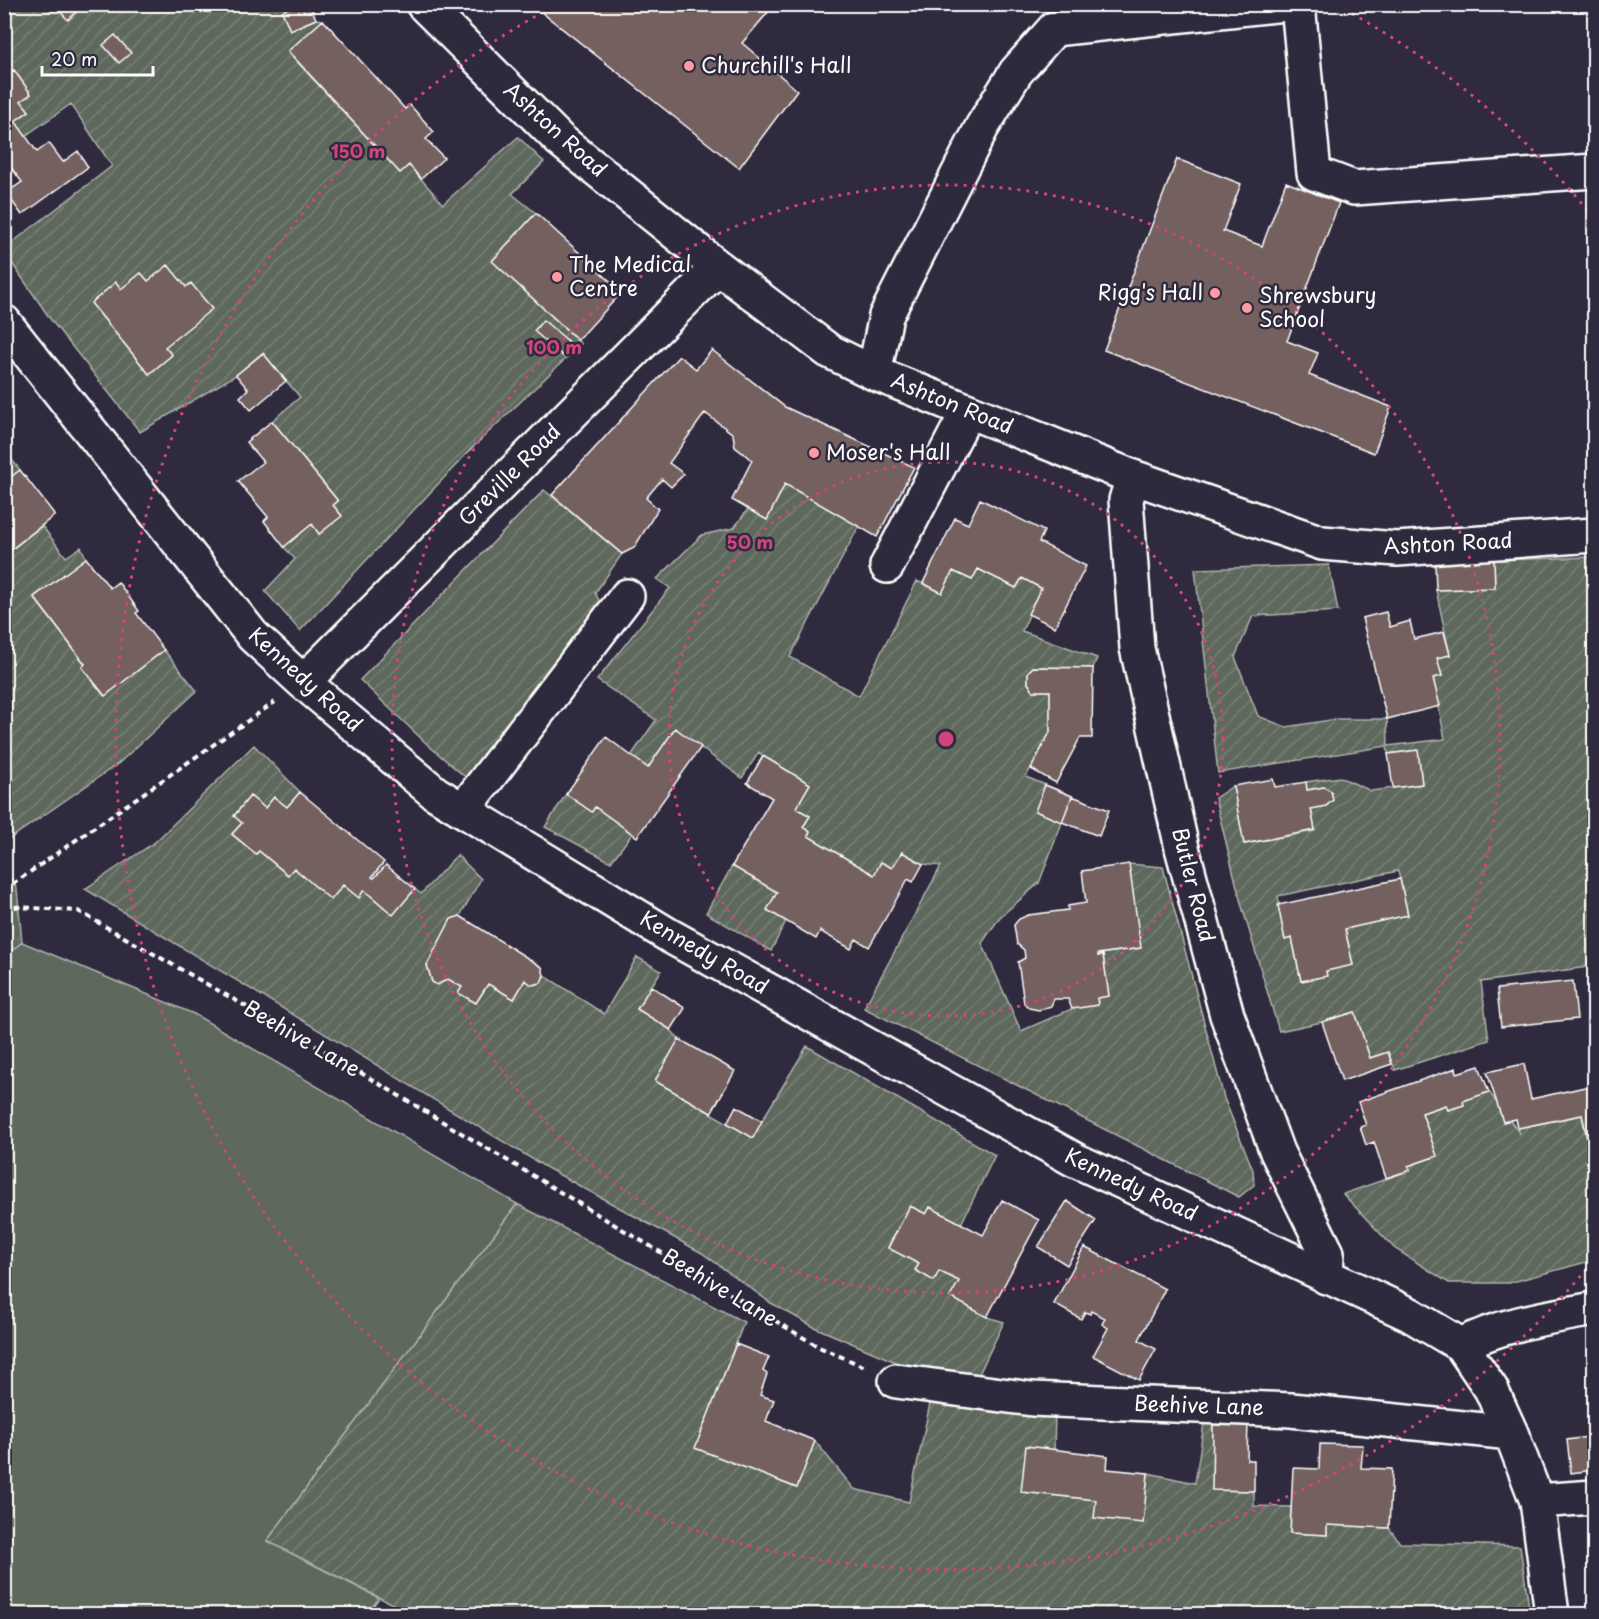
<svg xmlns="http://www.w3.org/2000/svg" width="1599" height="1619" font-family="'Playpen Sans',sans-serif">
<style>
.grass{fill:#5f685c;stroke:#afb4ae;stroke-width:1.5}
.forest{fill:url(#forest-crowns);stroke:#afb4ae;stroke-width:1.5}
.garden{fill:url(#garden-furrows);stroke:#afb4ae;stroke-width:1.5;fill-rule:evenodd}
.building{fill:#746161;stroke:#fff;stroke-width:1.5}
.lines{fill:none;stroke-linecap:round;stroke-linejoin:round}
.minor-casing{stroke:#fff;stroke-width:38}
.path{stroke:#fff;stroke-width:4;stroke-dasharray:6 4.5;stroke-linecap:butt}
.minor{stroke:#2f2a3d;stroke-width:33}
.ring{fill:none;stroke:#ce467c;stroke-width:3;stroke-dasharray:3 6}
.poi-dot{fill:#ff9aa2;stroke:#2f2a3d;stroke-width:2}
.labels{text-anchor:middle;stroke-width:5;stroke-linejoin:round;paint-order:stroke}
.poi-label{font-size:21px;fill:#fff;stroke:#2f2a3d;text-anchor:start}
.street-label{font-size:21px;fill:#fff;stroke:#2f2a3d}
.centre{fill:#ce467c;stroke:#2f2a3d;stroke-width:3}
.ring-label{font-size:18px;text-anchor:middle;font-weight:bold;fill:#ce467c;stroke:#2f2a3d;stroke-width:5;stroke-linejoin:round;paint-order:stroke}
</style>
<defs>
<pattern id="forest-crowns" width="20" height="18" patternUnits="userSpaceOnUse" patternTransform="scale(1.5)"><rect width="20" height="18" fill="#5f685c"/><path d="M2 6a3 3 0 1 1 6 0M12 15a3 3 0 1 1 6 0" fill="none" stroke="#777f74"/></pattern>
<pattern id="garden-furrows" width="10" height="10" patternUnits="userSpaceOnUse" patternTransform="scale(1.5)"><rect width="10" height="10" fill="#5f685c"/><path d="M-1 1l2-2M0 10L10 0M9 11l2-2" fill="none" stroke="#777f74"/></pattern>
</defs>
<rect width="100%" height="100%" fill="#2f2a3d"/>
<filter id="ink" filterUnits="userSpaceOnUse"><feTurbulence type="fractalNoise" baseFrequency=".0167" numOctaves="2"/><feDisplacementMap in="SourceGraphic" scale="12" xChannelSelector="R" yChannelSelector="G"/><feConvolveMatrix kernelMatrix="1 2 1 2 8 2 1 2 1" color-interpolation-filters="sRGB"/></filter>
<g filter="url(#ink)">
<path class="grass" d="M22 942 194 1014 517 1204 267 1541 379 1598 367 1614H5L4 956Z"/>
<path class="forest" d="M5 869 17 889 22 942 5 956Z"/>
<path class="garden" d="M4 5H297L290 30 316 19 323 20 288 52 400 173 409 165 443 204 518 137 544 162 512 194 536 213 493 261 581 344 472 448 300 631 265 591 295 559 284 547 312 524 319 534 341 516 333 505 338 501 272 421 300 397 262 353 236 375 140 432 51 320 5 253V248L112 166 71 104 25 136 15 121 29 111 21 101 31 94 14 70 5 76ZM141 273 148 281 186 287 165 347 172 355 149 374 91 303 116 282 121 289Z
M7 454 20 470 5 482V456Z
M785 484 859 526 790 657 859 696 917 581 942 593 953 571 972 580 978 569 1016 588 1022 578 1041 588 1022 631 1097 658 1093 668 1033 667 1028 672V683L1033 691H1050V732L1026 777 1072 796 1039 883 1000 917 982 943 1021 1031 1097 998 1109 996 1103 955 1098 956V954L1140 948 1129 864 1163 867 1224 1098 1253 1170 1254 1185 1239 1197 864 1008 941 866 923 864 902 852 892 868 881 862 874 875 808 836 810 831 803 827 810 816 796 808 809 784 763 756 759 752 742 778 675 729 648 768 631 756 656 720 597 680 670 588 657 579 702 535 734 528 748 509 767 520Z
M544 490 622 554 595 593 600 602 471 782 428 745 360 680Z
M42 526 66 557 81 547 86 558 34 598 85 664 82 667 104 696 164 650 197 691 119 763 5 842V555Z
M1594 557V966L1481 982 1489 1040 1395 1070 1388 1052 1370 1058 1355 1012 1322 1022 1279 1031 1241 903 1215 798 1233 786 1245 844 1315 831 1311 809 1326 806 1333 800 1330 791 1324 787 1307 790 1306 782 1340 777 1371 791 1422 784 1418 750 1388 754 1387 746 1218 773 1195 569 1329 565 1338 611 1253 616 1235 657 1258 716 1286 727 1337 719H1387L1388 746 1445 739 1433 678 1442 676 1437 658 1450 655 1436 590 1495 588 1494 560ZM1398 871 1408 915 1345 929 1353 965 1326 971V976L1301 981 1292 938 1285 939 1278 896Z
M254 745 300 792 287 807 274 797 265 808 250 796 234 816 242 823 232 835 256 854 259 851 287 875 294 868 331 899 343 885 358 897 364 890 393 914 415 889 421 894 457 855 481 879 460 916 451 919 427 965 432 981 437 985 448 979 462 987 459 993 476 1003 488 984 514 999 525 980 532 985 540 983 544 975 604 1014 637 957 661 971 637 1009 671 1030 679 1039 655 1081 752 1137 807 1046 995 1155 961 1224 930 1207 926 1214 910 1206 888 1247 919 1264 915 1270 934 1280 939 1271 959 1281 951 1297 987 1317 1004 1322 979 1374 912 1369 814 1327 771 1303 702 1253 547 1168 85 889 155 842Z
M566 794 591 811 595 807 632 834 611 862 545 827Z
M732 866 777 892 767 910 786 921 771 951 706 913Z
M1489 1092 1520 1134 1518 1128 1582 1115 1589 1150 1594 1149V1260L1509 1283H1449L1394 1248 1343 1194 1409 1171 1408 1166 1437 1156 1422 1113 1446 1105 1448 1110 1463 1105V1101Z
M517 1204 744 1322 696 1448 796 1488 815 1441 854 1489 909 1502 931 1399 1055 1416 1054 1450 1096 1500 1143 1523 1148 1473 1195 1483 1204 1423 1213 1421V1490L1254 1491V1506L1291 1507V1533L1327 1535V1525L1389 1528 1400 1543 1520 1546 1530 1614H412L267 1541Z"/>
<path class="building" d="M58 4H72L77 11 68 20 56 7Z
M297 4H310L316 19 290 30 282 11Z
M545 4H775L742 43 797 90 739 168 540 11Z
M323 20 405 109 410 105 434 132 426 139 444 158 421 179 409 165 400 173 288 51Z
M115 35 131 53 119 63 103 45Z
M14 70 31 94 21 101 29 111 15 121 37 152 49 143 63 162 78 151 88 167 22 215 6 193 22 182 4 158V76Z
M1177 159 1241 184 1223 231 1262 246 1286 182 1339 203 1287 341 1318 353 1309 375 1391 407 1374 453 1104 350Z
M536 213 622 292 578 340 492 261Z
M168 265 186 287 191 283 212 309 165 347 172 355 149 374 91 303 116 282 121 289 141 273 148 281Z
M543 320 574 346 564 357 534 331Z
M712 350 785 407 914 467 877 537 785 484 767 520 732 500 752 460 735 447 733 434 705 413 669 463 684 474 671 487 662 479 646 498 658 509 634 548 622 554 552 495 679 356 696 369Z
M263 353 286 381 251 410 240 397 248 389 236 375Z
M272 421 338 501 333 505 342 516 319 534 312 524 284 547 264 521 268 517 238 481 263 462 246 442Z
M20 470 55 515 4 555V482Z
M980 499 1044 531 1039 542 1086 566 1055 627 1028 614 1041 588 1022 578 1016 588 978 569 972 580 953 571 942 593 923 583 955 518 968 524Z
M86 558 110 588 118 582 139 611 136 613 164 650 105 696 82 667 85 664 34 597Z
M1494 560 1495 588 1436 590 1435 563Z
M1386 612 1390 627 1410 621 1414 639 1444 632 1450 655 1437 658 1442 676 1433 678 1440 706 1387 719 1362 618Z
M1033 667 1093 668 1092 738H1080L1056 783 1031 769 1050 732V691H1033L1028 683V672Z
M675 728 701 747 637 837 595 807 592 812 566 794 606 737 648 768Z
M1418 750 1422 784 1393 788 1388 754Z
M763 756 810 784 796 808 810 816 803 827 810 831 808 836 874 875 881 862 892 868 902 852 923 864 913 882 908 879 869 947 856 939 851 949 820 931 816 939 767 910 777 892 732 866 772 798 747 783Z
M1273 779 1275 787 1306 782 1307 790 1324 787 1331 791 1333 800 1326 806 1311 809 1315 830 1244 844 1233 786Z
M1045 785 1072 796 1062 822 1035 811Z
M300 792 384 862 372 877 374 878 386 865 415 889 393 915 364 890 359 898 343 885 331 900 294 868 288 875 259 851 256 854 232 834 242 823 234 816 250 796 265 808 274 797 287 807Z
M1072 796 1109 810 1099 836 1062 822Z
M1129 864 1141 948 1098 954V956L1103 955 1109 996 1097 998 1098 1005 1072 1009 1068 999H1054L1051 1006 1039 1010 1029 1008 1024 1003 1018 962 1025 958 1024 950 1017 944 1014 925 1019 919 1028 915 1068 910V906L1086 903 1082 871Z
M1400 879 1408 915 1345 929 1353 965 1326 971 1327 976 1301 981 1292 938 1285 940 1278 905Z
M460 916 542 967 544 975 541 983 532 985 525 980 514 999 488 984 476 1003 458 993 462 987 448 979 437 985 432 982 427 965 451 919Z
M1573 981 1577 1019 1501 1027 1497 989Z
M651 986 685 1008 671 1030 637 1009Z
M1355 1012 1370 1058 1388 1052 1392 1064 1342 1081 1322 1022Z
M679 1039 735 1071 711 1113 655 1081Z
M1524 1064 1531 1099 1594 1085V1149L1590 1150 1582 1115 1518 1128 1516 1119 1503 1122 1487 1072Z
M1479 1066 1489 1092 1463 1101 1464 1105 1448 1110 1446 1105 1422 1113 1437 1156 1408 1166 1410 1170 1386 1178 1374 1142 1366 1145 1360 1127 1366 1125 1358 1102 1456 1068 1457 1073Z
M736 1106 762 1121 753 1138 727 1123Z
M1002 1200 1039 1220 987 1317 950 1297 959 1281 939 1271 934 1281 915 1270 919 1264 888 1248 910 1206 926 1214 930 1207 983 1235Z
M1067 1201 1096 1220 1067 1265 1038 1247Z
M1084 1247 1165 1289 1139 1340 1156 1349 1139 1380 1093 1356 1108 1328 1102 1324 1105 1318 1091 1311 1090 1314 1085 1312 1081 1319 1054 1304Z
M736 1344 769 1357 763 1371 767 1374 760 1395 774 1400 766 1421 815 1441 797 1488 695 1448Z
M1213 1421 1248 1422 1247 1460H1254V1491L1212 1490Z
M1594 1436V1470L1571 1473 1567 1440Z
M1320 1444 1363 1445 1361 1468 1392 1469 1389 1528 1327 1525V1535L1290 1533 1293 1468 1319 1469Z
M1026 1446 1108 1456 1107 1469 1148 1473 1143 1523 1094 1518 1096 1500 1021 1492Z"/>
<g class="lines">
<g class="minor-casing">
<path id="minor" d="M423 4 560 140 718 267 829 351 874 373 1133 477 1322 543 1397 549 1594 535
M1298 4 1314 173 1354 188 1594 171
M4 322 253 636 303 682 435 793 670 936 1075 1160 1409 1314 1461 1345 1491 1389 1511 1433 1537 1501 1552 1614
M874 373 886 316 982 127 1016 72 1054 29 1285 4
M1133 477 1126 500 1137 648 1182 848 1227 1015 1277 1152 1327 1253 1326 1277
M887 566 968 411
M303 682 718 267
M463 810 627 596
M1461 1345C1502 1324 1550 1317 1594 1309
M896 1381 1032 1399 1291 1410 1511 1433
M1537 1501 1594 1497"/>
</g>
<path class="path" d="M4 890 275 702
M4 906 78 911 316 1046 819 1347 865 1367"/>
<use href="#minor" class="minor"/>
</g>
</g>
<g class="ring">
<circle cx="946" cy="739" r="277"/>
<circle cx="946" cy="739" r="554"/>
<path d="M1592 1262A831 831 0 1 1 556 5M1336 5A831 831 0 0 1 1592 216"/>
</g>
<g class="poi-dot">
<circle cx="689" cy="66" r="6"/>
<circle cx="557" cy="277" r="6"/>
<circle cx="1215" cy="293" r="6"/>
<circle cx="1247" cy="308" r="6"/>
<circle cx="814" cy="453" r="6"/>
</g>
<g class="labels">
<g class="poi-label">
<text x="701" y="73">Churchill's Hall</text>
<text x="569" y="272">The Medical<tspan x="569" dy="24">Centre</tspan></text>
<text x="1203" y="300" text-anchor="end">Rigg's Hall</text>
<text x="1259" y="303">Shrewsbury<tspan x="1259" dy="24">School</tspan></text>
<text x="826" y="460">Moser's Hall</text>
</g>
<g class="street-label">
<text transform="translate(555 130) rotate(42)" y="7">Ashton Road</text>
<text transform="translate(952 404) rotate(22)" y="7">Ashton Road</text>
<text transform="translate(510 475) rotate(-45)" y="7">Greville Road</text>
<text transform="translate(1448 544) rotate(-3)" y="7">Ashton Road</text>
<text transform="translate(305 680) rotate(42)" y="7">Kennedy Road</text>
<text transform="translate(1193 885) rotate(76)" y="7">Butler Road</text>
<text transform="translate(704 953) rotate(30)" y="7">Kennedy Road</text>
<text transform="translate(302 1039) rotate(30)" y="7">Beehive Lane</text>
<text transform="translate(1131 1185) rotate(25)" y="7">Kennedy Road</text>
<text transform="translate(720 1288) rotate(31)" y="7">Beehive Lane</text>
<text transform="translate(1199 1406) rotate(2)" y="7">Beehive Lane</text>
</g>
</g>
<circle cx="946" cy="739" r="9" class="centre"/>
<g class="ring-label">
<text x="358" y="158">150 m</text>
<text x="554" y="354">100 m</text>
<text x="750" y="549">50 m</text>
</g>
<rect width="1599" height="1619" fill="none" stroke="#2f2a3d" stroke-width="24"/>
<rect x="12" y="12" width="1575" height="1595" fill="none" stroke="#fff" stroke-width="2" filter="url(#ink)"/>
<path d="M42 66v9h111v-9" fill="none" stroke="#ffffff" stroke-width="3"/>
<text x="51" y="66" font-size="18" fill="#ffffff" stroke="#2f2a3d" stroke-width="4.5" paint-order="stroke">20 m</text>
</svg>
